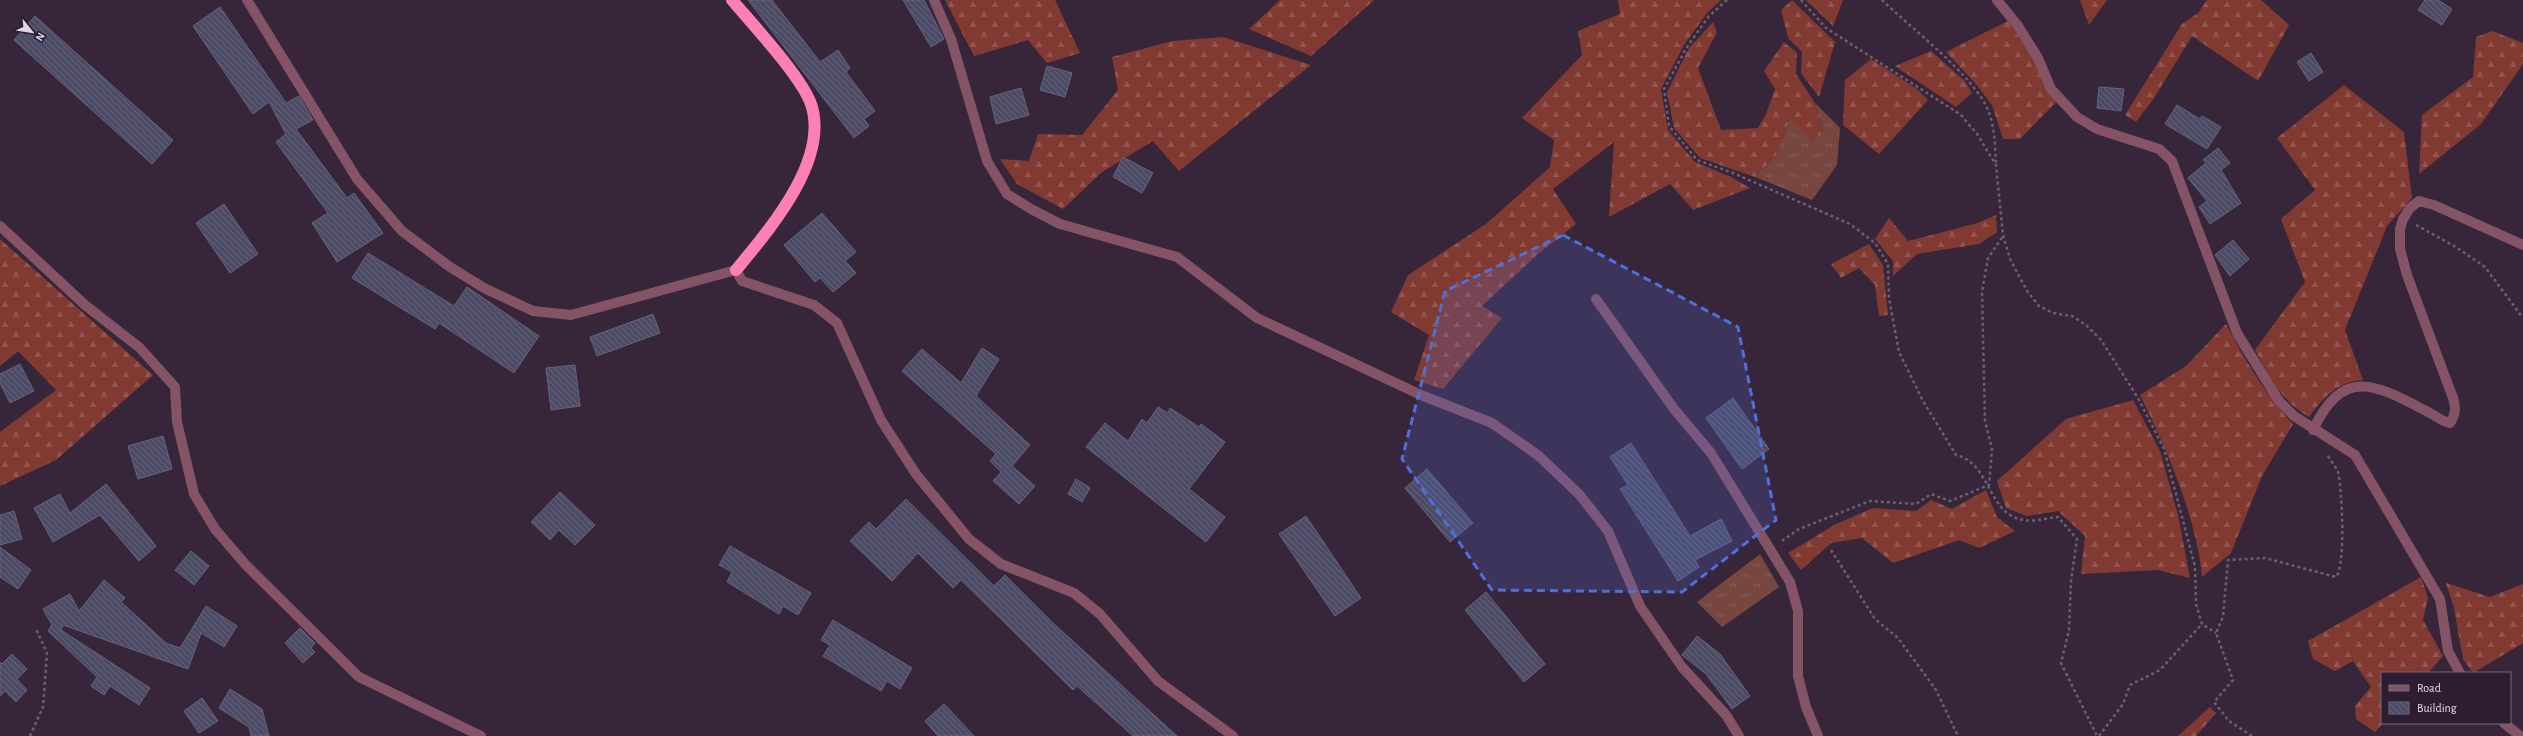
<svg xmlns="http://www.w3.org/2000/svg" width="2523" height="736" font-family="'Alegreya Sans',sans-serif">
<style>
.grass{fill:url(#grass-tufts)}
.forest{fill:url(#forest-firs)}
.building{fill:url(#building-back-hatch);stroke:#64637e}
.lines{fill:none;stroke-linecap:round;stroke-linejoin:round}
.path{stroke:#6d5e70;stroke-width:2.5;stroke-dasharray:3 3;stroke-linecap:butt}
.minor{stroke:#855366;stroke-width:10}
.highway{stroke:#fc80b4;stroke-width:12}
.marked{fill:#4e70db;fill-opacity:0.2;stroke:#4e70db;stroke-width:3;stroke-dasharray:8 5;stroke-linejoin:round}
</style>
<defs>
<pattern id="grass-tufts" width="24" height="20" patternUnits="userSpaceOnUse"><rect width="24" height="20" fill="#76463f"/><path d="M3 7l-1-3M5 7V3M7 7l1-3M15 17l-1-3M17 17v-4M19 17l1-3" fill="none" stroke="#89605b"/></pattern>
<pattern id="forest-firs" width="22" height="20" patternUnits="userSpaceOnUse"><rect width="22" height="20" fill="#813a31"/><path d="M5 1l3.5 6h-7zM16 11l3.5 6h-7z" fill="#93564f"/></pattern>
<pattern id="building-back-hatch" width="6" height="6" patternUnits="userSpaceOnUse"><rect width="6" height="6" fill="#4c4b65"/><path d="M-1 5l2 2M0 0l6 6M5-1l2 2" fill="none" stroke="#66647b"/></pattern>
</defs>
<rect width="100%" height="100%" fill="#37263a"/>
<path class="grass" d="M1815 103 1840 128 1837 165 1812 200 1755 177 1776 155 1790 118 1823 132Z
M1760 554 1779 587 1722 627 1697 602Z"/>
<path class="forest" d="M945 0H1055L1080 53 1047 63 1028 40 974 56Z
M1280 0H1374L1311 56 1249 29Z
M1618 0H1721L1707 13 1684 45 1661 89 1668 130 1695 162 1731 177 1750 188 1693 210 1670 184 1609 217 1614 142 1553 189 1576 224 1538 254 1482 306 1502 318 1443 389 1414 380 1429 335 1391 312 1408 275 1486 224 1550 167 1554 140 1522 118 1582 55 1578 31 1620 14Z
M1792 0 1835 42 1819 97 1801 73 1802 52 1788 38 1781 10Z
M1806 0H1843L1833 26Z
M2080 0H2107L2089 25Z
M2207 0H2261L2289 25 2258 81 2192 36 2154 98 2136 122 2125 115 2182 24 2198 13Z
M2008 21 2034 59 2057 101 2020 139H2003L1992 105 1975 83 1946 52Z
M1713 22 1717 32 1698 68 1721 130 1758 128 1766 114 1775 89 1764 71 1784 42 1797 53 1796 74 1815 103 1823 132 1812 141 1790 118 1776 155 1755 177 1700 158 1674 128 1667 92 1689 48Z
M2493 31 2523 43V64L2481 124 2419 174 2422 115 2473 77 2476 37Z
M1223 37 1311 65 1179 171 1153 141 1102 172 1063 209 1017 184 1000 159 1029 161 1038 134 1082 135 1118 90 1112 57 1173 41Z
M1931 51 1965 81 1972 93 1956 107 1895 66Z
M1871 59 1917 89 1928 100 1879 154 1843 125 1845 80Z
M2344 85 2404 132 2412 198 2387 226 2345 330 2363 380C2337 382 2324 397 2309 417 2280 400 2271 378 2255 350L2305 282 2281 219 2315 190 2277 138Z
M1996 215 1997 232 1979 244 1917 254 1893 276V261L1875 239 1889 218 1908 241 1978 223Z
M0 239 153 375 56 460 0 486V432L56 390 18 351 0 366Z
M1869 244 1883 265 1888 315 1879 316 1875 285 1859 268 1841 278 1831 264Z
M2226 324C2245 360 2265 394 2293 424L2262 476 2231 553 2202 577C2197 518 2166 448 2140 395L2186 366Z
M2133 400 2160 451 2178 515 2190 578 2158 570 2081 574 2085 536 2058 511 2027 516 2006 508 1997 481 2066 419Z
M1986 490 1997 517 2015 531 1979 548 1959 540 1893 563 1862 538 1831 543 1801 570 1788 553 1836 524 1873 508 1916 511 1931 500 1952 509Z
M2421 577 2428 598 2423 620 2443 656 2428 673H2382L2383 723 2375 732 2356 719 2355 706 2371 687 2353 661 2335 671 2313 659 2308 641Z
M2446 583 2490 597 2523 584V643L2473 673 2463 659 2454 608Z
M2210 707 2216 713 2196 736H2178Z"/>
<path class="building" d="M748 0H772L820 62 838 50 850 68 846 72 875 111 864 119 869 126 854 138Z
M903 0H924L944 39 931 47Z
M2425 0H2438L2452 9 2442 25 2418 10Z
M220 7 286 103 299 96 313 120 296 129 347 198 354 193 383 233 337 262 312 223 328 213 276 142 286 134 269 102 253 114 193 26Z
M35 16 173 140 152 164 14 40Z
M2311 53 2323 72 2309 81 2297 62Z
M1047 66 1072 73 1065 97 1040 90Z
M2099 87 2124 89 2121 111 2097 108Z
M1021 88 1029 115 996 124 990 97Z
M2177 105 2200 119 2202 116 2221 127 2207 149 2165 124Z
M2218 148 2230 163 2221 170 2241 203 2210 224 2199 207 2207 201 2188 178 2206 163 2203 160Z
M1123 157 1153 173 1142 193 1113 177Z
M224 204 258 254 230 273 196 223Z
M822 213 856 252 845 261 856 273 833 292 820 278 815 282 784 245Z
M2233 240 2249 259 2230 276 2215 255Z
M368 253 454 306 467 287 539 336 514 373 439 323 435 329 352 278Z
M653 314 660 333 597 356 590 337Z
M982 348 999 359 976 396 1030 445 1012 466 1035 486 1019 504 993 481 1001 472 990 461 996 454 902 371 922 349 961 383Z
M20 364 34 391 10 403 0 383V374Z
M575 365 580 406 551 410 546 368Z
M1733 398 1769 449 1742 469 1706 418Z
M1158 407 1168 413 1170 408 1199 427 1201 424 1225 442 1189 489 1225 517 1206 542 1086 447 1105 423 1128 441 1142 419 1147 423Z
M163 436 172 469 138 479 128 446Z
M1631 443 1690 536 1721 519 1732 541 1695 560 1699 567 1678 581 1620 489 1628 485 1610 457Z
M1427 469 1473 523 1450 542 1405 488Z
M1076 479 1090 488 1082 502 1068 494Z
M106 484 156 546 139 561 100 515 53 542 34 508 60 494 70 513Z
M560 492 595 525 575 545 559 530 550 540 531 522Z
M906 499 994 586 1005 575 1052 622 1177 736H1133L1077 686 1073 690 961 580 953 588 918 553 892 581 850 541 869 522 876 529Z
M14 511 22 539 0 545V515Z
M1306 516 1361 598 1335 616 1279 534Z
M730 546 811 593 798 615 783 606 779 614 727 582 732 572 719 565Z
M0 547 31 570 18 589 0 577Z
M191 551 209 566 194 585 175 570Z
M104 580 125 598 121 602 166 643 180 648 206 606 237 626 224 647 201 633 188 669 63 625 61 630 150 688 139 705 110 686 104 695 91 686 97 677 48 631 52 625 43 609 70 594 79 611Z
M1486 592 1545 664 1524 682 1465 610Z
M833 620 912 668 900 689 887 681 881 691 823 656 830 645 821 640Z
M300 628 315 643 311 648 315 652 303 663 285 643Z
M1697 636 1720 654 1750 696 1732 709 1706 674 1682 655Z
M12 654 27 669 17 679 27 690 16 702 5 691 0 696V662L2 664Z
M230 689 262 709 269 736H251L249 727 219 708Z
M202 698 218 721 199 733 184 711Z
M944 704 974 736H938L925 721Z"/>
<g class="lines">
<path class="path" d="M1727 0 1709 16 1687 47 1664 89 1669 126 1697 160 1733 173 1850 224 1875 243 1888 264 1889 298 1899 352 1923 401 1956 455C1991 463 1988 516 2024 520 2034 522 2047 518 2058 517L2077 539 2071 581 2069 630 2061 663 2097 736
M1801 0 1826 28 1961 115 1977 134 1996 165 2003 235 2010 259 2027 291 2039 306 2053 313 2072 316 2086 325 2101 340 2138 398 2164 449 2195 566 2196 604 2202 624 2216 633
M1882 0C1911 28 1974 76 1988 110 1995 127 1995 147 1996 164
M2416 225 2456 247 2485 267 2523 318
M1782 541 1799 529 1870 501 1916 504 1931 494 1950 501 1989 485 1992 449 1985 421 1982 292 1988 258 2003 236
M1831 550 1875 619 1898 638 1936 690 1958 736
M30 736 43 707 47 653 36 629
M2099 736 2123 704 2130 685 2160 670 2202 624
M2252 736 2229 721 2214 702 2233 680 2216 633 2223 617 2228 560 2265 558 2336 577C2346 566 2342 488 2338 472 2336 467 2331 461 2328 456"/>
<path class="minor" d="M247 0 357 179 402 231 450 267 484 288 533 311 571 315 736 270 742 281 814 305 837 323 881 420 916 474 969 539 1001 564 1074 593 1100 614 1158 681 1233 736
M934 0 951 39 987 161 1007 194 1031 209 1060 224 1177 257 1257 318 1421 395 1492 423 1539 456 1579 494 1608 531 1640 606 1682 667 1726 715 1739 736
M1997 0 2018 26 2038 58 2051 89 2077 117 2097 129 2159 149 2172 161 2237 333 2279 401 2294 416 2355 455 2440 599 2448 651 2460 673
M0 226 85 305 140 348 175 387 177 422 194 494 215 529 245 564 359 677 481 736
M1596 299 1674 409 1711 453 1790 582 1798 611V676L1806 707 1818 736
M2313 430C2344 365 2376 385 2428 412 2437 416 2440 421 2450 423 2456 414 2456 407 2453 398L2407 275 2400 249V229L2403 219 2410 208 2419 201 2434 205 2523 245
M2504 723 2520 736"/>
<path class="highway" d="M732 0C753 25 801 76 811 104 830 160 769 230 736 270"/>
</g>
<path class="marked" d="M1563 235 1738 327 1776 520 1682 592 1492 590 1402 459 1445 291Z"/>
<rect x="2381" y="672" width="130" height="52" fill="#2d1d30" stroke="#756778"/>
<rect x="2389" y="685" width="20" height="6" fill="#855366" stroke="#756778"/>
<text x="2417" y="692" font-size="12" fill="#e1d6e3">Road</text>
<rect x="2389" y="702" width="20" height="12" fill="url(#building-back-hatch)" stroke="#756778"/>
<text x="2417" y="712" font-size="12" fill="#e1d6e3">Building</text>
<g transform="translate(32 32) rotate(120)" stroke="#2d1d30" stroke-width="3" paint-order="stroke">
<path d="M0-3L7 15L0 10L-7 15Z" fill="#e1d6e3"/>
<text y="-6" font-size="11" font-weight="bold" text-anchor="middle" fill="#e1d6e3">N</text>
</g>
</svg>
